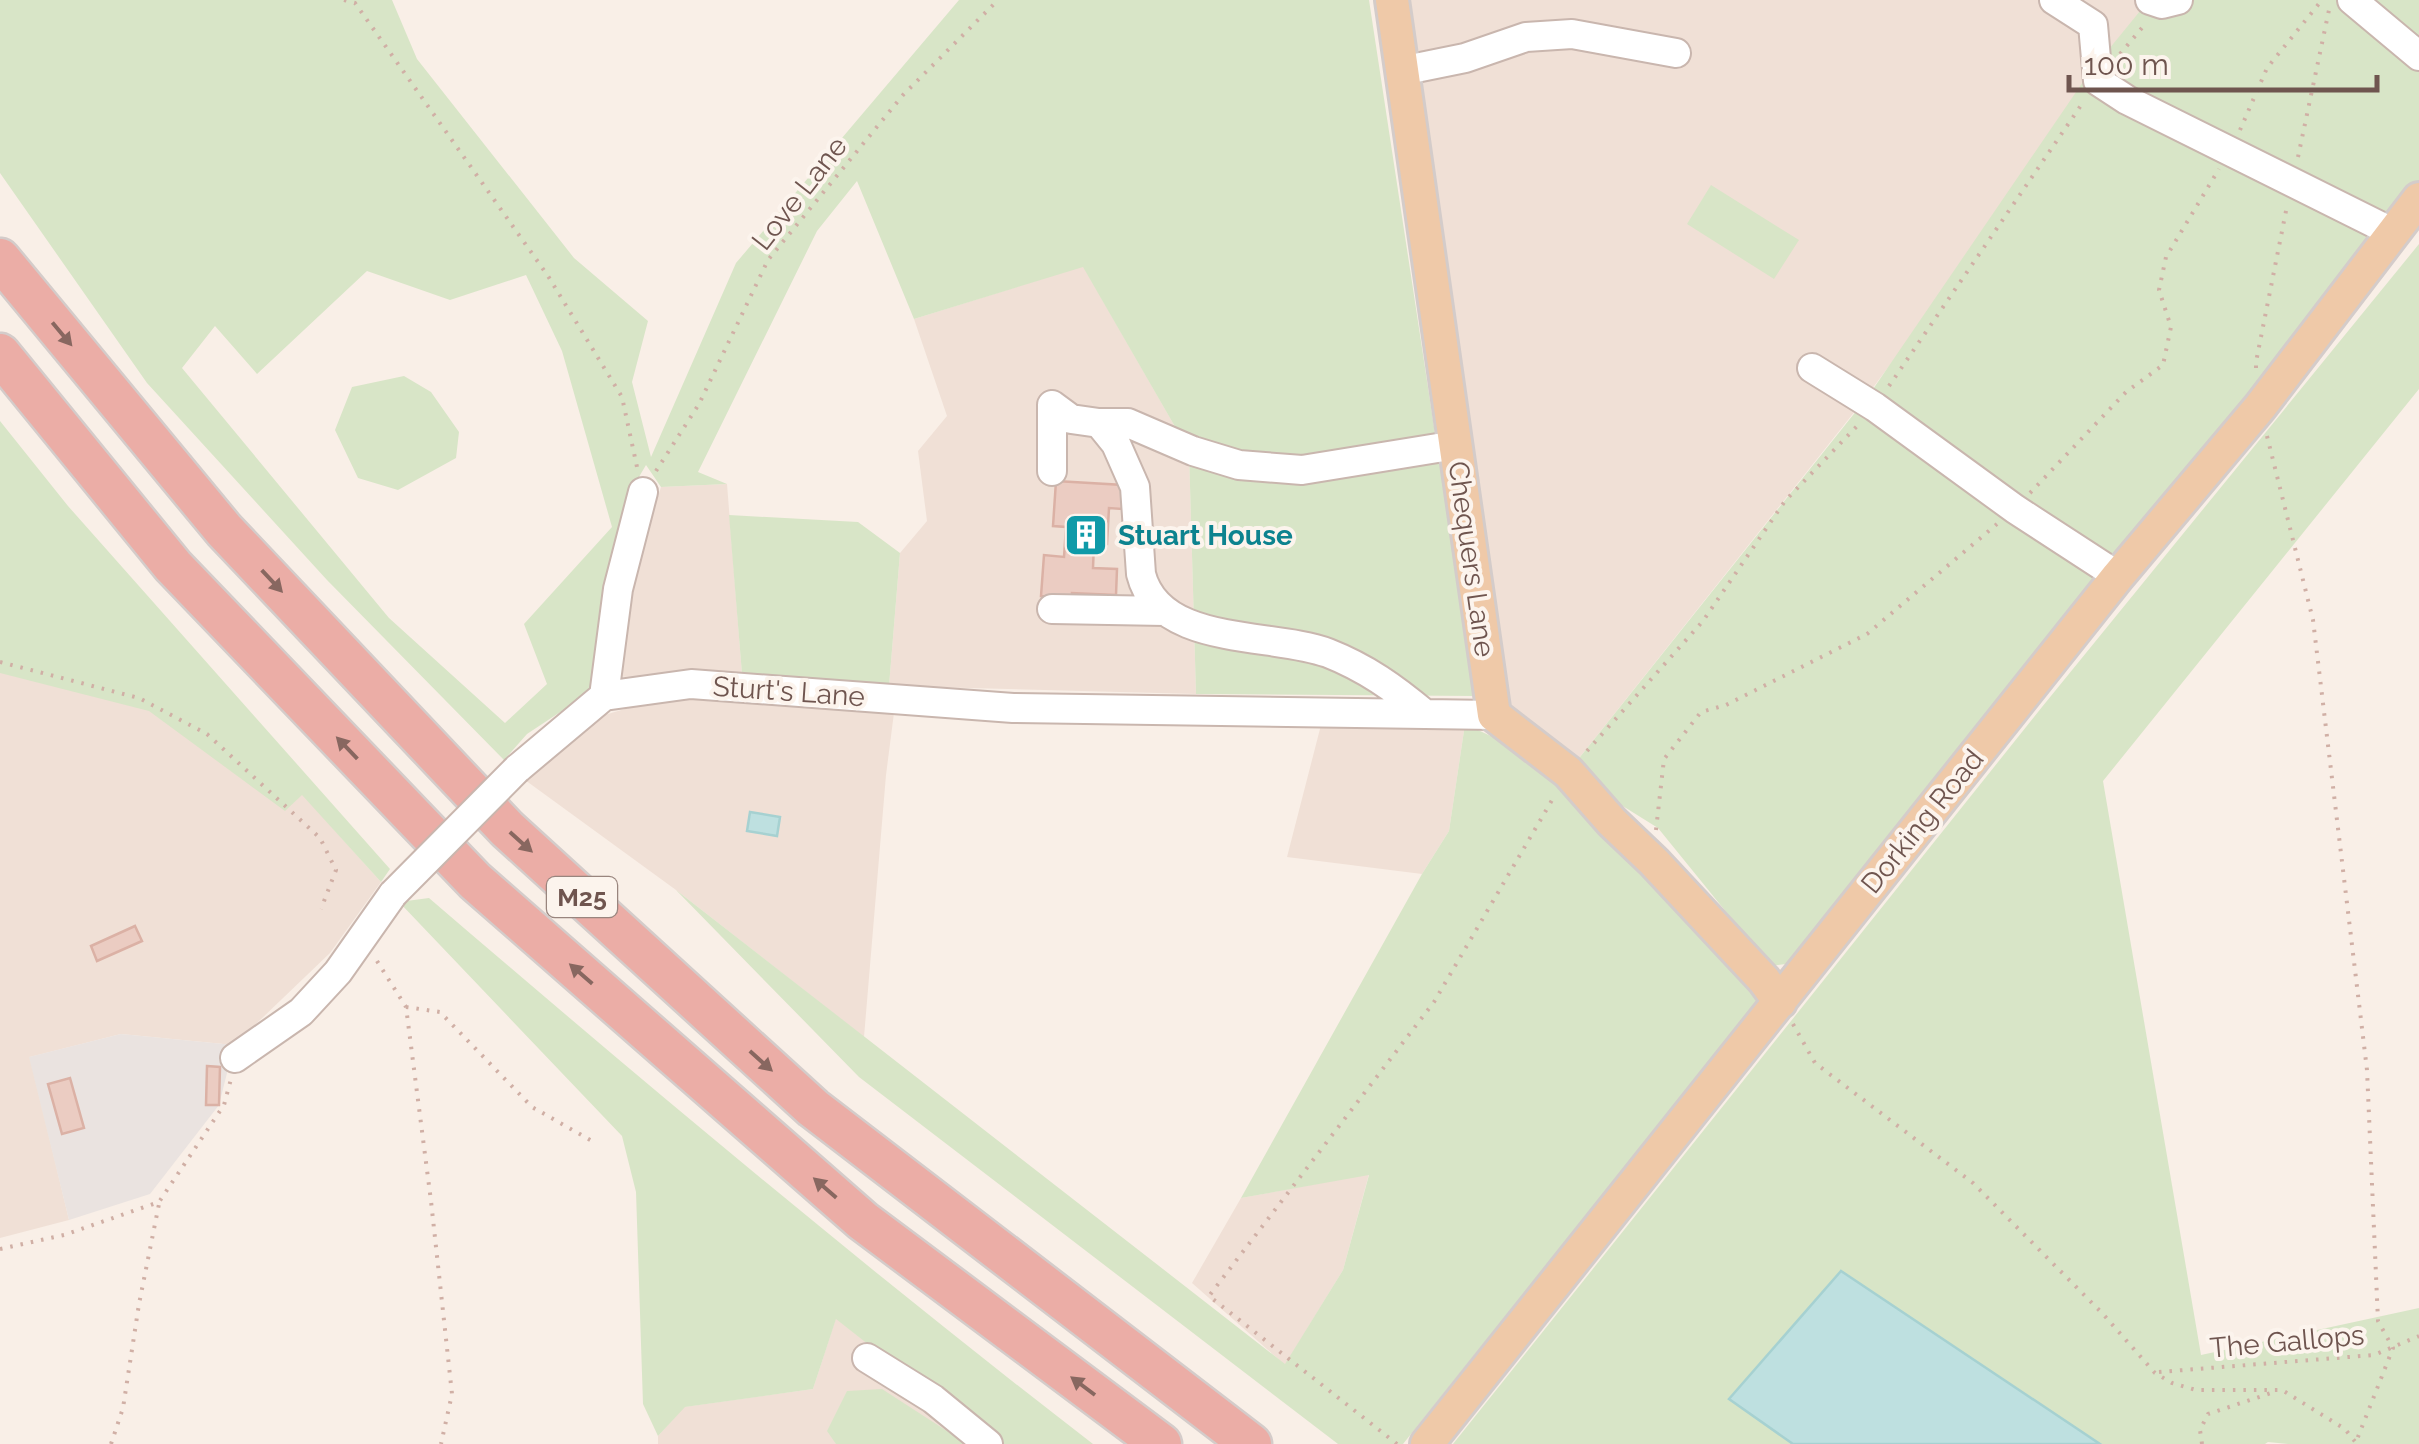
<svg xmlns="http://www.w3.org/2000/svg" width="2419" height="1444" font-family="Raleway,sans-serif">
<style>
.residential{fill:#f0e0d6}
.industrial{fill:#eae3e0}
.green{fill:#d8e5c7;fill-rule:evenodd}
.water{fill:#bee0e0;stroke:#a6d1d1;stroke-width:2.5}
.building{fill:#ebccc2;stroke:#dbb1a5;stroke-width:2.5}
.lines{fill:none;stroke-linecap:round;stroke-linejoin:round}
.minor-casing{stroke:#c9b6ae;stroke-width:32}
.major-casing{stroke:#d4ccca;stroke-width:38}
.highway-casing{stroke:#d4ccca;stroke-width:45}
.path{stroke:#d0afa5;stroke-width:4;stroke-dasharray:2.5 8;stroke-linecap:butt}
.minor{stroke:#fff;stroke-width:28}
.major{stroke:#efc9a8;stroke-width:32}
.highway{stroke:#ebada6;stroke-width:40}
.minor-bridge-casing{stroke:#c9b6ae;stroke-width:32;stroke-linecap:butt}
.minor-bridge{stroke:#fff;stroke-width:28}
.oneway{fill:#886760}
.labels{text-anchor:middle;stroke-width:8;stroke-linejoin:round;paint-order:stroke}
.shield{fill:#fcf4ed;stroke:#99857e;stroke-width:2.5}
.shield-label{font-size:25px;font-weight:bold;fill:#6f554f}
.street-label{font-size:28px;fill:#6f554f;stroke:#fcf4ed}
.culture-label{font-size:28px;font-weight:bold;fill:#0d838f;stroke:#fcf4ed;text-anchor:start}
</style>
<rect width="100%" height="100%" fill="#f9efe7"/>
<path class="residential" d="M1403 0H2162L1863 401 1568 772 1494 715Z
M1083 266 1189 451 1196 694 889 686 900 553 927 521 918 451 947 416 914 319Z
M727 484 742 674 616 677 632 577 661 487Z
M3 672 149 710 285 810 302 794 381 882 330 953 234 1045 121 1034 30 1057 69 1220 0 1238V673Z
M705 695 895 705 886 775 864 1037 676 890 525 780 584 721 642 704Z
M1465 724 1449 831 1422 874 1287 857 1321 725Z
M1369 1174 1343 1270 1285 1365 1192 1283 1241 1198Z
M836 1318 995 1444H658V1436L684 1407 813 1389Z"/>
<path class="industrial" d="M121 1034 234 1045 219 1105 150 1194 69 1220 29 1057Z"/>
<path class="green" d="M0 0H392L417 59 574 258 648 321 632 382 651 457 736 263 959 0H1369L1475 696 1196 694 1189 451 1083 267 914 319 857 181 817 231 698 472 727 484 661 487 646 465 633 487 595 689 527 734 504 760 327 580 147 383 0 173ZM367 271 450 300 526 275 562 351 612 527 524 624 547 684 505 723 389 618 182 368 215 326 257 374Z
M2149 0H2419V192L1793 963 1770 966 1658 828 1573 775 1769 987 1403 1444H1338L859 1077 676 890 1285 1364 1343 1270 1369 1175 1241 1198 1422 874 1449 831 1465 724 1568 772 1869 395 2087 76Z
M1711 185 1799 240 1774 279 1687 224Z
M2419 244V389L2103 781 2201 1355 2419 1308V1444H2288L2268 1442 2265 1444H1453L2042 707Z
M404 376 431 392 459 432 456 458 398 490 358 478 335 430 352 387Z
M0 421 68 506 390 869 381 882 302 795 285 811 149 711 0 673Z
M729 515 858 522 900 553 889 686 742 674Z
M429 898C647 1085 866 1269 1093 1444H995L836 1319 813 1389 685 1407 658 1436 643 1404 636 1192 622 1136 399 902Z
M882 1389 967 1444H836L827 1431 847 1391Z"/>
<path class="water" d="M750 812 780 817 777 836 747 831Z
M1841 1271 2100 1444H1793L1729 1399Z"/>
<path class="building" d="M1056 481 1123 485 1122 509 1109 508 1107 544 1094 543 1093 568 1117 569 1116 595 1072 593V598L1041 596 1044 555 1064 557 1066 527 1053 526Z
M135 926 142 941 97 961 91 946Z
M207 1066 220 1067 219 1105H206Z
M70 1078 84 1128 62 1134 48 1084Z"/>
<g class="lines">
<g class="minor-casing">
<path id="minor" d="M2054 0 2093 25 2098 81 2127 100 2392 232
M2150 0 2162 4 2178 0
M2352 0 2419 56
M1401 71 1465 58 1526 37 1572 34 1676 53
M1812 368 1875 407 2015 509 2118 576
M1052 405 1071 419 1099 423 1116 444 1135 487 1141 574C1159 647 1272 632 1328 653 1366 668 1394 688 1425 714
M1052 405V471
M1099 423H1128L1193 451 1239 465 1302 470 1456 445
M1052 609 1165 611
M604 696 618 589 643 492
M517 769 604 696 691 684 1013 708 1494 715
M235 1058 301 1012 338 972 393 894
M867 1358 933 1399 988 1444"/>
</g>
<g class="major-casing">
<path id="major" d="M1392 0 1494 715 1568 772 1612 822 1654 862 1764 980 1780 1002
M1427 1444 2118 576 2260 407 2419 199"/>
</g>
<g class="highway-casing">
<path id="highway" d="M0 259 224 530 507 829 813 1108 1251 1444
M0 354 173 566 475 881 863 1221 1161 1444"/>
</g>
<path class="path" d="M344 0 355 3 548 276 622 397 637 467
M2120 54 2146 23
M2240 130 2267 68 2322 0
M2298 157 2329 10
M2256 368V362L2287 206
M1889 386 2084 101
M2267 436 2313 620 2367 1070 2378 1321 2393 1348 2356 1442
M656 471 699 404 768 260 903 95 998 0
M2030 493 2126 392 2163 365 2171 327 2159 290 2166 257 2219 169
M0 662 139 698 207 734 320 838 336 870 321 909
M1587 751 1703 621 1785 501 1858 425
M1656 830 1664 759 1701 712 1726 705 1867 634 1997 524
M377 961 406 1007 431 1201 452 1394 441 1444
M406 1007 440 1012 532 1107 592 1141
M1793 1024 1815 1063 1973 1183 2103 1314 2155 1373 2172 1383 2196 1390H2282L2345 1429 2357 1444
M0 1249 64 1235 159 1202 224 1105 231 1079
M2159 1372 2374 1355 2419 1336
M111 1444 123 1408 139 1304 159 1204
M1397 1444 1209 1296 1434 1002 1555 795
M2202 1444 2200 1430 2208 1414 2277 1391"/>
<use href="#minor" class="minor"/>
<use href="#major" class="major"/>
<use href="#highway" class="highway"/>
<g class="minor-bridge-casing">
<path id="minor-bridge" d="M393 894 517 769"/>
</g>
<use href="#minor-bridge" class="minor-bridge"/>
</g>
<defs><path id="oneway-solid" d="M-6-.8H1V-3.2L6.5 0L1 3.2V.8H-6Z" transform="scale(2.5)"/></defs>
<g class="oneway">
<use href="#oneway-solid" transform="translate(62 334) rotate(50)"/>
<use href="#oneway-solid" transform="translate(272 581) rotate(47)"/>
<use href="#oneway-solid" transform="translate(347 748) rotate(-134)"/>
<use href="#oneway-solid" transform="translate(521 842) rotate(42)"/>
<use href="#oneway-solid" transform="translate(581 974) rotate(-139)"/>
<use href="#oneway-solid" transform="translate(761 1061) rotate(42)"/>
<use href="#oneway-solid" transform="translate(825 1188) rotate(-139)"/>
<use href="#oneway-solid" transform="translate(1083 1386) rotate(-143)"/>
</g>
<defs>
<g id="building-square" transform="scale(2.25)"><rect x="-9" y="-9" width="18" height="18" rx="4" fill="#0f9aa8" stroke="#fcf4ed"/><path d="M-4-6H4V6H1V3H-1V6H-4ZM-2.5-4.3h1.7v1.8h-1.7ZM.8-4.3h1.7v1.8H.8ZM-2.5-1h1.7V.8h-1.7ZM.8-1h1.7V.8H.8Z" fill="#fff"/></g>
</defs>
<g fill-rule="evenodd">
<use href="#building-square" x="1086" y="535"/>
</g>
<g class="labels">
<rect class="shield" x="547" y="877" width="70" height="40" rx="8"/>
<g class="shield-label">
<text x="582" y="906">M25</text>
</g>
<g class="street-label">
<text transform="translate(799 193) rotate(-52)" y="10">Love Lane</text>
<text transform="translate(1472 559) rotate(82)" y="10">Chequers Lane</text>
<text transform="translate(789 691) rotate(4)" y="10">Sturt's Lane</text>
<text transform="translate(1922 821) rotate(-51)" y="10">Dorking Road</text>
<text transform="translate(2287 1341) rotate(-5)" y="10">The Gallops</text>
</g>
<g class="culture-label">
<text x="1118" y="545">Stuart House</text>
</g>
</g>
<path d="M2069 75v15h308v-15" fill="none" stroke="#6f554f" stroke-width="5"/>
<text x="2084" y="75" font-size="30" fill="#6f554f" stroke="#fcf4ed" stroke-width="8" paint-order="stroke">100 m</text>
</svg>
